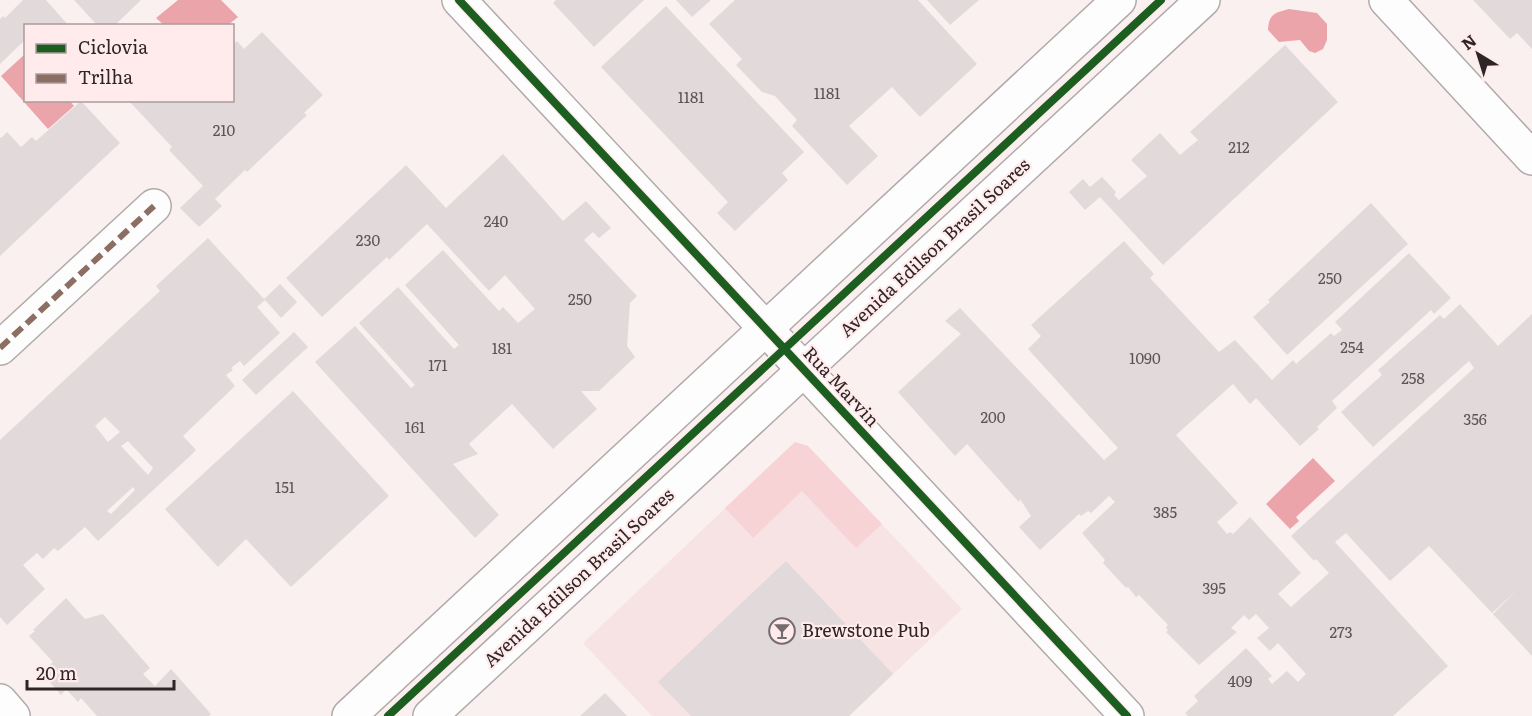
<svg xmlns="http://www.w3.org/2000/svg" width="1532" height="716" font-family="Literata,serif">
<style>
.built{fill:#f7e3e4}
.green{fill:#f7d3d5}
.water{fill:#eca4ab}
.building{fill:#e2d9da;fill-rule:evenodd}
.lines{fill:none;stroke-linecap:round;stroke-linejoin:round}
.street-casing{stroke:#b2aaaa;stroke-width:36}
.secondary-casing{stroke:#b2aaaa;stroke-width:36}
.street{stroke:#fefdfd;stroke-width:33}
.secondary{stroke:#fefdfd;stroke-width:33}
.quiet{stroke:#8d6e63;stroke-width:6;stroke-dasharray:12 6;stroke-linecap:butt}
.cycleway-casing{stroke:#ffebec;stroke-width:11}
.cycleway{stroke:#1b5e20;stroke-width:8}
.labels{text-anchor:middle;stroke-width:4.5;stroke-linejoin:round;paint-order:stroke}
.number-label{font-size:15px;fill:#5d5455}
.street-label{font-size:18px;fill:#2e2526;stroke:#ffebec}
.poi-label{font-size:18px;fill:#2e2526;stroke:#ffebec;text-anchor:start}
</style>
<rect width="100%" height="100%" fill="#faf0f0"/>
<path class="built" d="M795 442 808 446 962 609 849 716H652L583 643Z"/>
<path class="green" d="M795 442 808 446 882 524 856 548 802 491 753 538 725 508Z"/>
<path class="water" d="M178 0H221L238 17 228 25H164L156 18Z
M1289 9 1317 13 1327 24V40L1323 49 1315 53 1309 51 1300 40 1279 42 1268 30C1269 13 1275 13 1289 9Z
M25 54 26 100 70 101 74 106 48 129 1 76Z
M1313 458 1335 481 1296 517 1299 521 1290 529 1266 504Z"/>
<path class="building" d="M23 0H46L69 26H26V39L0 64V19L3 16 5 18Z
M74 0H141L114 26H98Z
M556 0H644L594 47 553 3Z
M676 0H711L692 17Z
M735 0H918L977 64 920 117 892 87 849 126 878 156 847 185 792 126 797 120 775 96 762 92 736 65 742 59 709 24Z
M927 0H979L950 25Z
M1473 0H1532V49L1517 33 1510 39Z
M666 6 804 152 782 173 788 180 735 231 717 213 728 202 601 67Z
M262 32 323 95 304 113 307 115 247 172 245 170 215 199 222 206 199 227 180 208 203 186 169 150 172 147 129 101 127 103 124 100H232V45L237 41 244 49Z
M1285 45 1338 102 1163 265 1100 197 1085 210 1069 192 1083 179 1090 187 1102 177 1116 192 1114 195 1119 200 1147 176 1131 160 1160 133 1180 155 1198 140 1190 132Z
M81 101 120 143 0 256V137L1 138 7 132 21 147 32 137 36 141Z
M503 154 563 221 586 201 611 228 599 238 593 232 584 240 637 296 630 303 627 346 635 357 599 391H581L597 409 553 449 512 404 469 444 478 454 453 464 499 515 475 538 315 362 355 326 411 388 415 385 359 323 398 287 454 349 459 345 405 285 443 250 499 311 503 307 518 323 535 309 505 275 489 291 427 224 389 260 387 257 322 317 286 278 406 165 446 208Z
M1371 203 1408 244 1287 355 1253 317 1270 302 1268 300Z
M208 238 264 299 280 284 297 302 281 318 265 300 257 307 280 333 244 366 240 361 231 368 233 370 226 375 235 386 183 436 196 450 189 457 98 541 85 527 58 551 54 548 43 559 37 553 23 565 45 589 7 625 0 617V440L160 291 156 286ZM105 417 120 432 108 442 95 426ZM128 441 153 468 148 475 121 446ZM133 487 135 490 111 514 107 511Z
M1124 241 1154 274 1150 278 1219 352 1235 340 1272 380 1293 360 1296 364 1331 333 1334 336 1342 330 1335 322 1409 253 1451 298 1434 314 1431 310 1332 401 1337 408 1317 427 1319 429 1300 446 1256 398 1250 404 1233 384 1176 435 1238 503 1217 522 1227 534 1230 532 1233 534 1250 517 1301 573 1278 594 1291 607 1329 573 1316 559 1314 561 1291 536 1474 368 1469 361 1373 447 1341 412 1382 375 1378 370 1440 315 1444 319 1460 304 1498 346 1532 314V656L1493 614 1517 590 1492 613 1429 546 1390 581 1346 533 1335 542 1448 666 1393 716H1188L1185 713 1198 701 1194 696 1246 648 1272 676 1268 679 1272 684 1287 671 1298 682 1306 674 1278 643 1270 651 1257 638 1269 628 1256 614 1249 620 1244 615 1231 628 1237 632 1199 665 1166 632 1168 631 1166 627 1168 625 1139 595 1136 597 1128 587 1126 588 1103 563 1105 560 1082 533 1115 502 1109 496 1091 513 1088 511 1081 516 1079 514 1040 550 1019 527 1031 516 1020 499 1019 502 967 444 955 456 898 392 961 334 945 321 960 308 1104 460 1118 448 1028 349 1041 336 1031 325Z
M294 332 308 347 256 395 242 380Z
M293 391 389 496 291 587 246 539 218 567 165 509Z
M786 561 893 674 849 716H691L658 682Z
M66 598 85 619 103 614 150 668 143 674 155 686 171 669 211 714 209 716H97L81 698 78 702 66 689 61 695 41 672 53 662 29 636 35 631 33 630Z
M605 693 627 716H580Z"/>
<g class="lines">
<g class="street-casing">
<path id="street" d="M459 0 1127 716
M1386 0 1532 158
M0 348 154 206"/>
</g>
<g class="secondary-casing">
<path id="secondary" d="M0 701 13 716
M349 716 1119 0
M430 716 1203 0"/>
</g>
<use href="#street" class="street"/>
<use href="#secondary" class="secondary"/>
<path class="quiet" d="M0 348 154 206"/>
<g class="cycleway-casing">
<path id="cycleway" d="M459 0 1127 716
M388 716 1161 0"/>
</g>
<use href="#cycleway" class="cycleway"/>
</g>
<defs>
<g id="bar-ring" transform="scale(1.35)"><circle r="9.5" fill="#ffebec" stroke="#756c6d" stroke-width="1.5"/><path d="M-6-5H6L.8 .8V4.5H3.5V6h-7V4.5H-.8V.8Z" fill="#756c6d"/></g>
</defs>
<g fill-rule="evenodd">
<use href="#bar-ring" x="782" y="631"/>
</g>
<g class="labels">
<g class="number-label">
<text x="827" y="99">1181</text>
<text x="691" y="103">1181</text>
<text x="224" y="136">210</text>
<text x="1239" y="153">212</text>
<text x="496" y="227">240</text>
<text x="368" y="246">230</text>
<text x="1330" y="284">250</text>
<text x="580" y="305">250</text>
<text x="1352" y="353">254</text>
<text x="502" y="354">181</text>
<text x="1145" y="364">1090</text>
<text x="438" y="371">171</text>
<text x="1413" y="384">258</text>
<text x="993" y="423">200</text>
<text x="1475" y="425">356</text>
<text x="415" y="433">161</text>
<text x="285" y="493">151</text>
<text x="1165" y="518">385</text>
<text x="1214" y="594">395</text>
<text x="1341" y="638">273</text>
<text x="1240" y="687">409</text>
</g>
<g class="street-label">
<text transform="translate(935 248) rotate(-43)" y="6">Avenida Edilson Brasil Soares</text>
<text transform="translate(841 387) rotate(47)" y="6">Rua Marvin</text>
<text transform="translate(579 578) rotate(-43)" y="6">Avenida Edilson Brasil Soares</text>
</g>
<g class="poi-label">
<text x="802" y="637">Brewstone Pub</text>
</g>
</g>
<rect x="24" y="24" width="210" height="78" fill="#ffebec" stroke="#ab9c9d" stroke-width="1.5"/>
<rect x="36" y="44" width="30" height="9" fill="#1b5e20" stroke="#ab9c9d" stroke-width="1.5"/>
<text x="78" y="54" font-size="18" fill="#2e2526">Ciclovia</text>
<rect x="36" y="74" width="30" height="9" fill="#8d6e63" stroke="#ab9c9d" stroke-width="1.5"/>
<text x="78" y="84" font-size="18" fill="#2e2526">Trilha</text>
<g transform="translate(1478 54) rotate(322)" stroke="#ffebec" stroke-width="4.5" paint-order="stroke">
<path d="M0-4.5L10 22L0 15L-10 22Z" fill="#2e2526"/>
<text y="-9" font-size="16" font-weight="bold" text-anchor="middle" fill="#2e2526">N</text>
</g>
<path d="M27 680v9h147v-9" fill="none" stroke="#2e2526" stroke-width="3"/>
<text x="36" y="680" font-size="18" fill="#2e2526" stroke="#ffebec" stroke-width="4.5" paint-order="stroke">20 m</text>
</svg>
